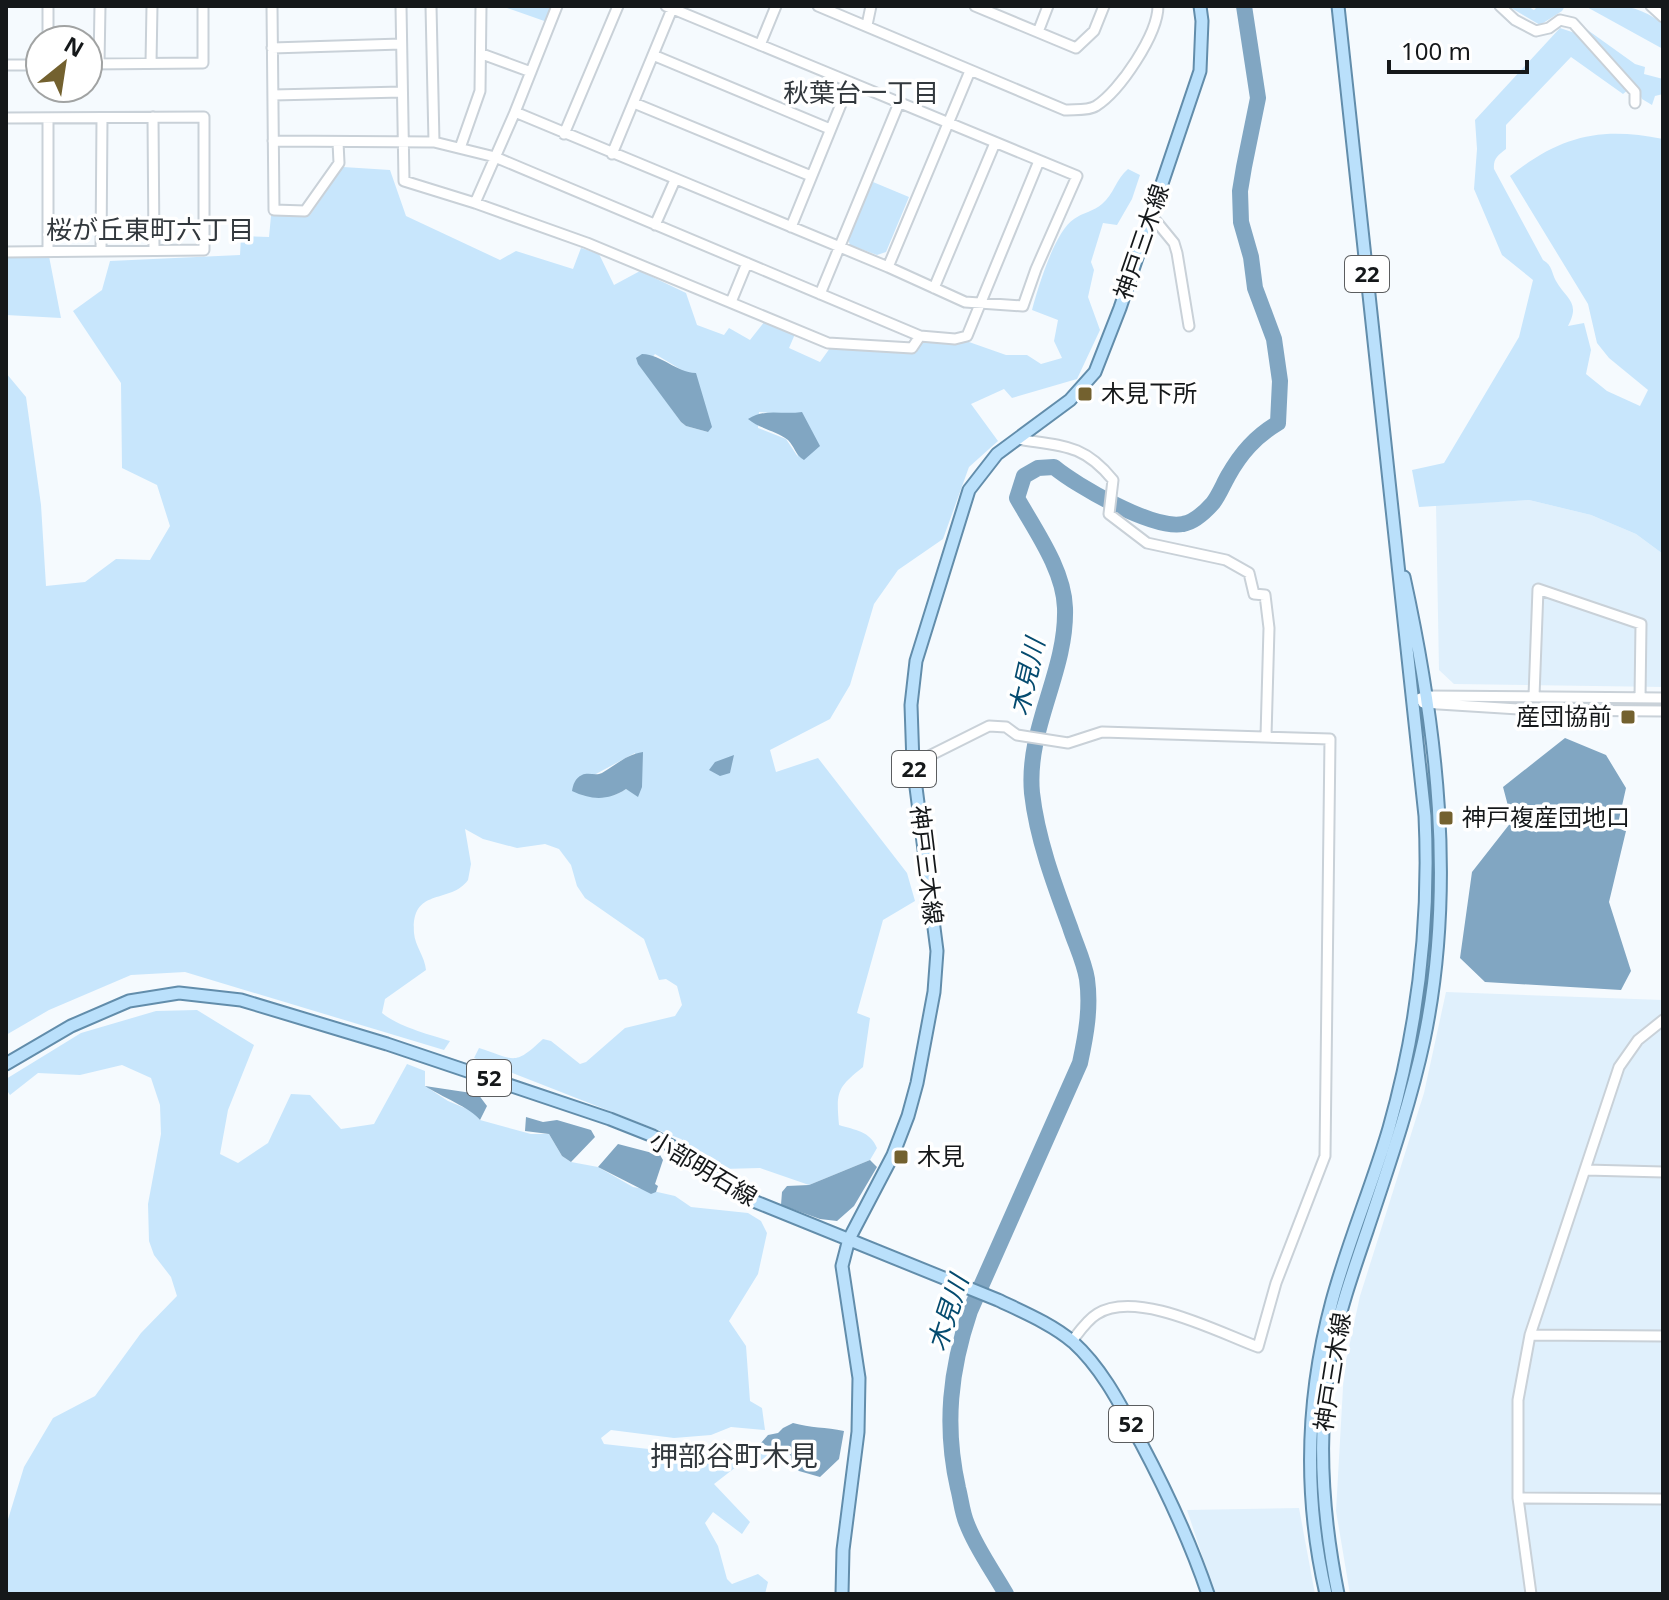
<svg xmlns="http://www.w3.org/2000/svg" width="1669" height="1600" font-family="'Noto Sans','Noto Sans JP',sans-serif">
<style>
.built{fill:#e0f0fc}
.green{fill:#c8e6fc;fill-rule:evenodd}
.water{fill:#81a6c2}
.lines{fill:none;stroke-linecap:round;stroke-linejoin:round}
.river{stroke:#81a6c2;stroke-width:16}
.minor-casing{stroke:#c9d1d8;stroke-width:13}
.major-casing{stroke:#628dab;stroke-width:15}
.minor{stroke:#fff;stroke-width:9}
.major{stroke:#bae0fb;stroke-width:11}
.poi-dot{fill:#73612f;stroke:#fff;stroke-width:3}
.labels{text-anchor:middle;stroke-width:7;stroke-linejoin:round;paint-order:stroke}
.shield{fill:#fff;stroke:#5b5d5f;stroke-width:2}
.shield-label{font-size:22px;font-weight:bold;fill:#15181a}
.street-label{font-size:24px;fill:#15181a;stroke:#fff}
.poi-label{font-size:24px;fill:#15181a;stroke:#fff;text-anchor:start}
.neighbourhood-label{font-size:26px;fill:#32383d;stroke:#fff}
.water-label{font-size:26px;font-style:italic;fill:#054b6f;stroke:#fff}
.quarter-label{font-size:28px;fill:#32383d;stroke:#fff}
</style>
<rect width="100%" height="100%" fill="#f5fafe"/>
<path class="built" d="M1529 500 1591 515 1636 534 1663 554V687L1454 684 1439 670 1436 505Z
M1446 992 1663 1000V1594H1350L1336 1511 1344 1370 1360 1296 1424 1093Z
M1299 1508 1315 1594H1215L1187 1510Z"/>
<path class="green" d="M508 6H557L550 23 507 8Z
M1508 6H1527L1534 10 1538 6H1565L1562 11 1540 25Z
M1585 6C1619 6 1634 2 1663 24V49Z
M1582 26 1635 64 1645 67 1644 74 1663 79V94L1655 96 1652 105 1642 99 1637 88Z
M1560 28 1575 33 1628 90 1623 94 1571 57 1506 125V149C1498 155 1493 159 1494 169L1543 260C1553 266 1551 272 1556 281 1566 299 1581 302 1568 326L1584 323 1591 350 1586 374 1607 391 1640 406 1648 390 1609 358 1597 343 1588 304 1510 176C1560 136 1600 126 1663 139V554L1636 534 1591 515 1529 500 1419 507 1412 470 1444 463 1519 337 1533 280 1502 255 1474 189 1477 149 1475 120Z
M343 167 390 170 406 216 500 260 516 251 573 269 581 248 599 254 614 285 640 271 686 293 697 325 724 335 729 328 750 340 765 321 795 334 789 348 820 362 830 348 913 354 924 341 969 342 1006 355H1027L1041 364 1062 358 1054 341 1058 320 1032 310C1038 287 1055 231 1074 219 1082 213 1094 211 1102 204 1114 194 1116 179 1128 169L1140 175 1132 199 1117 225 1103 223 1091 262 1094 270 1088 297 1100 330 1077 379 1012 398 1004 389 971 404 998 441 969 467 943 539 898 570 874 604 850 685 830 719 770 750 776 772 818 758 907 873 915 901 883 920 857 1013 870 1018 863 1067C837 1088 836 1091 839 1125 855 1130 870 1131 877 1148L870 1160 809 1185 760 1168 723 1169 681 1139 474 1058 479 1048C516 1060 514 1066 543 1039L551 1041 580 1064 586 1062 625 1028 675 1016 682 1005 677 986 666 979 659 980 644 939 585 898 577 886 571 865 559 849 545 844 517 848 483 839 465 829 471 864 468 880C450 905 411 886 414 933 415 946 425 957 426 970L385 999 382 1013C397 1026 430 1035 450 1041L444 1050 185 972 131 975 49 1010 6 1035V373L26 397 41 505 46 586 85 582 116 559 150 560 170 526 157 485 122 468 121 383 73 311 102 290 110 261 240 255 241 236 269 237 271 216 310 215ZM655 354 685 372 708 432 686 426 681 422 643 369ZM759 412 786 414 798 457 786 439 758 428ZM635 753 636 794 626 789C610 800 600 796 582 795L594 775Z
M873 182 909 197 886 252 877 255 850 245 848 239Z
M48 251 61 318 6 315V252Z
M197 1010 254 1045 228 1110 220 1154 238 1163 268 1143 291 1094 310 1095 341 1129 374 1124 407 1064 425 1071V1086L448 1101 472 1111 480 1120 531 1134H549L562 1156 571 1162 598 1167 633 1187 644 1189 651 1194 653 1191 675 1196 691 1207 748 1213 761 1221 767 1233 758 1274 729 1321 746 1346 750 1401 762 1408 765 1430 731 1427 711 1435 674 1438 611 1430 601 1438 604 1444 702 1455 749 1446 779 1451 786 1462 741 1463 714 1484 750 1522 742 1534 713 1512 705 1523 718 1546 727 1579 732 1584 758 1574 768 1582 765 1594H6V1526L24 1467 53 1418 95 1396 141 1333 177 1296 171 1277 154 1255 149 1241 148 1204 161 1134 160 1105 151 1078 122 1065 80 1075 38 1073 10 1095 6 1089V1079L81 1033 156 1011Z"/>
<path class="water" d="M642 354C663 355 675 372 696 373L712 427 708 432 686 426 681 422 638 364 636 358Z
M802 412 820 446 804 460C795 455 795 447 788 440 777 431 760 429 748 419 765 408 781 415 802 412Z
M1565 738 1606 755 1626 788 1617 828 1626 831 1609 902 1631 971 1621 990 1485 982 1460 958 1472 872 1512 821 1503 787Z
M643 752 642 787 638 797 626 789C608 801 591 800 572 791 573 785 575 778 582 775 588 772 596 776 602 773 616 765 627 754 643 752Z
M734 755 730 773 720 776 709 770 715 762Z
M425 1086 478 1094 487 1106 480 1120C471 1108 440 1096 425 1086Z
M526 1117 543 1122 557 1120 591 1130 595 1137 571 1162 562 1156 549 1134 525 1131Z
M618 1144 660 1155 663 1160 655 1184 658 1186 656 1192 651 1194 598 1167Z
M870 1160 877 1167 854 1206 837 1221 820 1219 781 1205 782 1192 787 1186 809 1185Z
M793 1423C810 1428 826 1427 844 1431L839 1459 820 1477 799 1471 792 1464 791 1456 784 1448 770 1447 761 1443 768 1435 778 1433 783 1428Z"/>
<g class="lines">
<path class="river" d="M1006 1594C993 1571 976 1548 967 1524 962 1513 961 1499 958 1488 944 1426 950 1370 970 1311L1080 1063C1086 1035 1091 1008 1087 979 1084 961 1075 943 1070 927 1054 884 1037 838 1032 793 1026 728 1067 672 1065 608 1064 570 1035 530 1017 498L1024 476 1038 468 1054 467C1077 486 1153 530 1183 524 1195 522 1205 512 1213 503 1219 495 1223 485 1228 476 1241 453 1255 437 1278 423L1280 381 1274 339 1255 288 1251 257 1241 222 1240 191 1244 167 1258 98 1244 6"/>
<g class="minor-casing">
<path id="minor" d="M272 6 274 210 305 211 339 163 338 142
M401 6 404 181 475 203 587 243 828 343 912 348 920 336
M431 6 434 142
M557 6 515 112 888 267 970 71
M666 6 1077 176 1036 269 1023 306 965 302 888 267
M818 6 1065 110C1074 109 1088 111 1096 106 1120 91 1158 34 1158 6
M975 6 1076 48 1094 31 1104 6
M1500 6 1515 20 1536 31 1549 28 1560 20 1573 23 1635 92V103
M1651 6 1663 17
M867 25 871 6
M1038 32 1048 6
M48 40V6
M760 45 776 6
M272 48 401 44
M482 54 531 72
M653 55 830 129
M151 63 152 6
M88 64 203 63V6
M99 64 100 6
M6 65H40
M273 95 402 92
M634 103 811 176
M153 117 154 250
M6 118 204 117V250L6 252
M48 118V251
M564 134 618 6
M273 141 434 142 495 157 920 336 955 339 967 336 1039 161
M460 148 480 91 481 6
M612 154 672 9
M475 203 515 112
M1151 215 1174 243 1177 253 1189 326
M655 225 675 180
M791 227 850 82
M101 251 102 118
M934 288 995 143
M820 294 899 103
M731 302 747 263
M1017 439C1061 446 1083 443 1113 480L1109 514 1147 543 1226 560 1249 573 1254 594 1265 595 1269 628 1266 736
M1534 696 1538 589 1641 624 1640 698
M1413 701 1426 696 1663 698
M1423 703 1534 710 1663 711
M913 764 989 726 1006 727 1017 735 1068 743 1102 732 1330 739 1325 1156 1276 1283 1258 1347C1218 1332 1136 1289 1097 1314 1087 1320 1079 1332 1072 1341
M1586 1170 1663 1172
M1530 1335 1663 1336
M1518 1498 1663 1499
M1531 1594 1518 1498V1400L1530 1335 1619 1067 1638 1040 1663 1020"/>
</g>
<g class="major-casing">
<path id="major" d="M6 1064 71 1026 129 1001 179 993 241 1000 387 1044 610 1119 653 1136 683 1152 756 1202 998 1300C1023 1312 1052 1324 1073 1342 1103 1369 1122 1408 1141 1443 1167 1492 1190 1541 1208 1594
M842 1594 843 1550 858 1432 859 1378 842 1266 849 1239 893 1155 908 1116 917 1083 934 992 937 951 913 764 911 705 916 661 969 490 997 454 1070 400 1095 372 1120 308 1200 71 1202 21 1200 6
M1326 1594C1303 1495 1306 1398 1332 1301 1348 1242 1372 1186 1389 1128 1418 1026 1430 922 1425 816L1338 6
M1338 1594C1322 1514 1316 1434 1331 1353 1339 1312 1353 1272 1367 1231 1388 1168 1410 1105 1424 1040 1456 887 1437 728 1404 577"/>
</g>
<use href="#minor" class="minor"/>
<use href="#major" class="major"/>
</g>
<g class="poi-dot">
<rect x="1077" y="386" width="16" height="16" rx="4"/>
<rect x="1620" y="709" width="16" height="16" rx="4"/>
<rect x="1438" y="810" width="16" height="16" rx="4"/>
<rect x="893" y="1149" width="16" height="16" rx="4"/>
</g>
<g class="labels">
<g class="shield">
<rect x="1345" y="256" width="44" height="36" rx="6"/>
<rect x="892" y="751" width="44" height="36" rx="6"/>
<rect x="467" y="1060" width="44" height="36" rx="6"/>
<rect x="1109" y="1406" width="44" height="36" rx="6"/>
</g>
<g class="shield-label">
<text x="1367" y="282">22</text>
<text x="914" y="777">22</text>
<text x="489" y="1086">52</text>
<text x="1131" y="1432">52</text>
</g>
<g class="street-label">
<text transform="translate(1142 242) rotate(-71)" y="8">神戸三木線</text>
<text transform="translate(926 865) rotate(83)" y="8">神戸三木線</text>
<text transform="translate(703 1169) rotate(31)" y="8">小部明石線</text>
<text transform="translate(1333 1372) rotate(-81)" y="8">神戸三木線</text>
</g>
<g class="poi-label">
<text x="1101" y="402">木見下所</text>
<text x="1612" y="725" text-anchor="end">産団協前</text>
<text x="1462" y="826">神戸複産団地口</text>
<text x="917" y="1165">木見</text>
</g>
<g class="neighbourhood-label">
<text x="861" y="102">秋葉台一丁目</text>
<text x="150" y="239">桜が丘東町六丁目</text>
</g>
<g class="water-label">
<text transform="translate(1027 677) rotate(-77)" y="9">木見川</text>
<text transform="translate(948 1313) rotate(-72)" y="9">木見川</text>
</g>
<g class="quarter-label">
<text x="734" y="1466">押部谷町木見</text>
</g>
</g>
<rect width="1669" height="1600" fill="none" stroke="#15181a" stroke-width="16"/>
<g transform="translate(64 64) rotate(30)"><circle r="38" fill="#ffffff" stroke="#a1a3a3" stroke-width="2"/>
<path d="M0-6L14 30L0 20L-14 30Z" fill="#73612f"/>
<text y="-12" font-size="22" font-weight="bold" text-anchor="middle" fill="#15181a">N</text>
</g>
<path d="M1389 60v12h138v-12" fill="none" stroke="#15181a" stroke-width="4"/>
<text x="1401" y="60" font-size="24" fill="#15181a" stroke="#ffffff" stroke-width="6" paint-order="stroke">100 m</text>
</svg>
